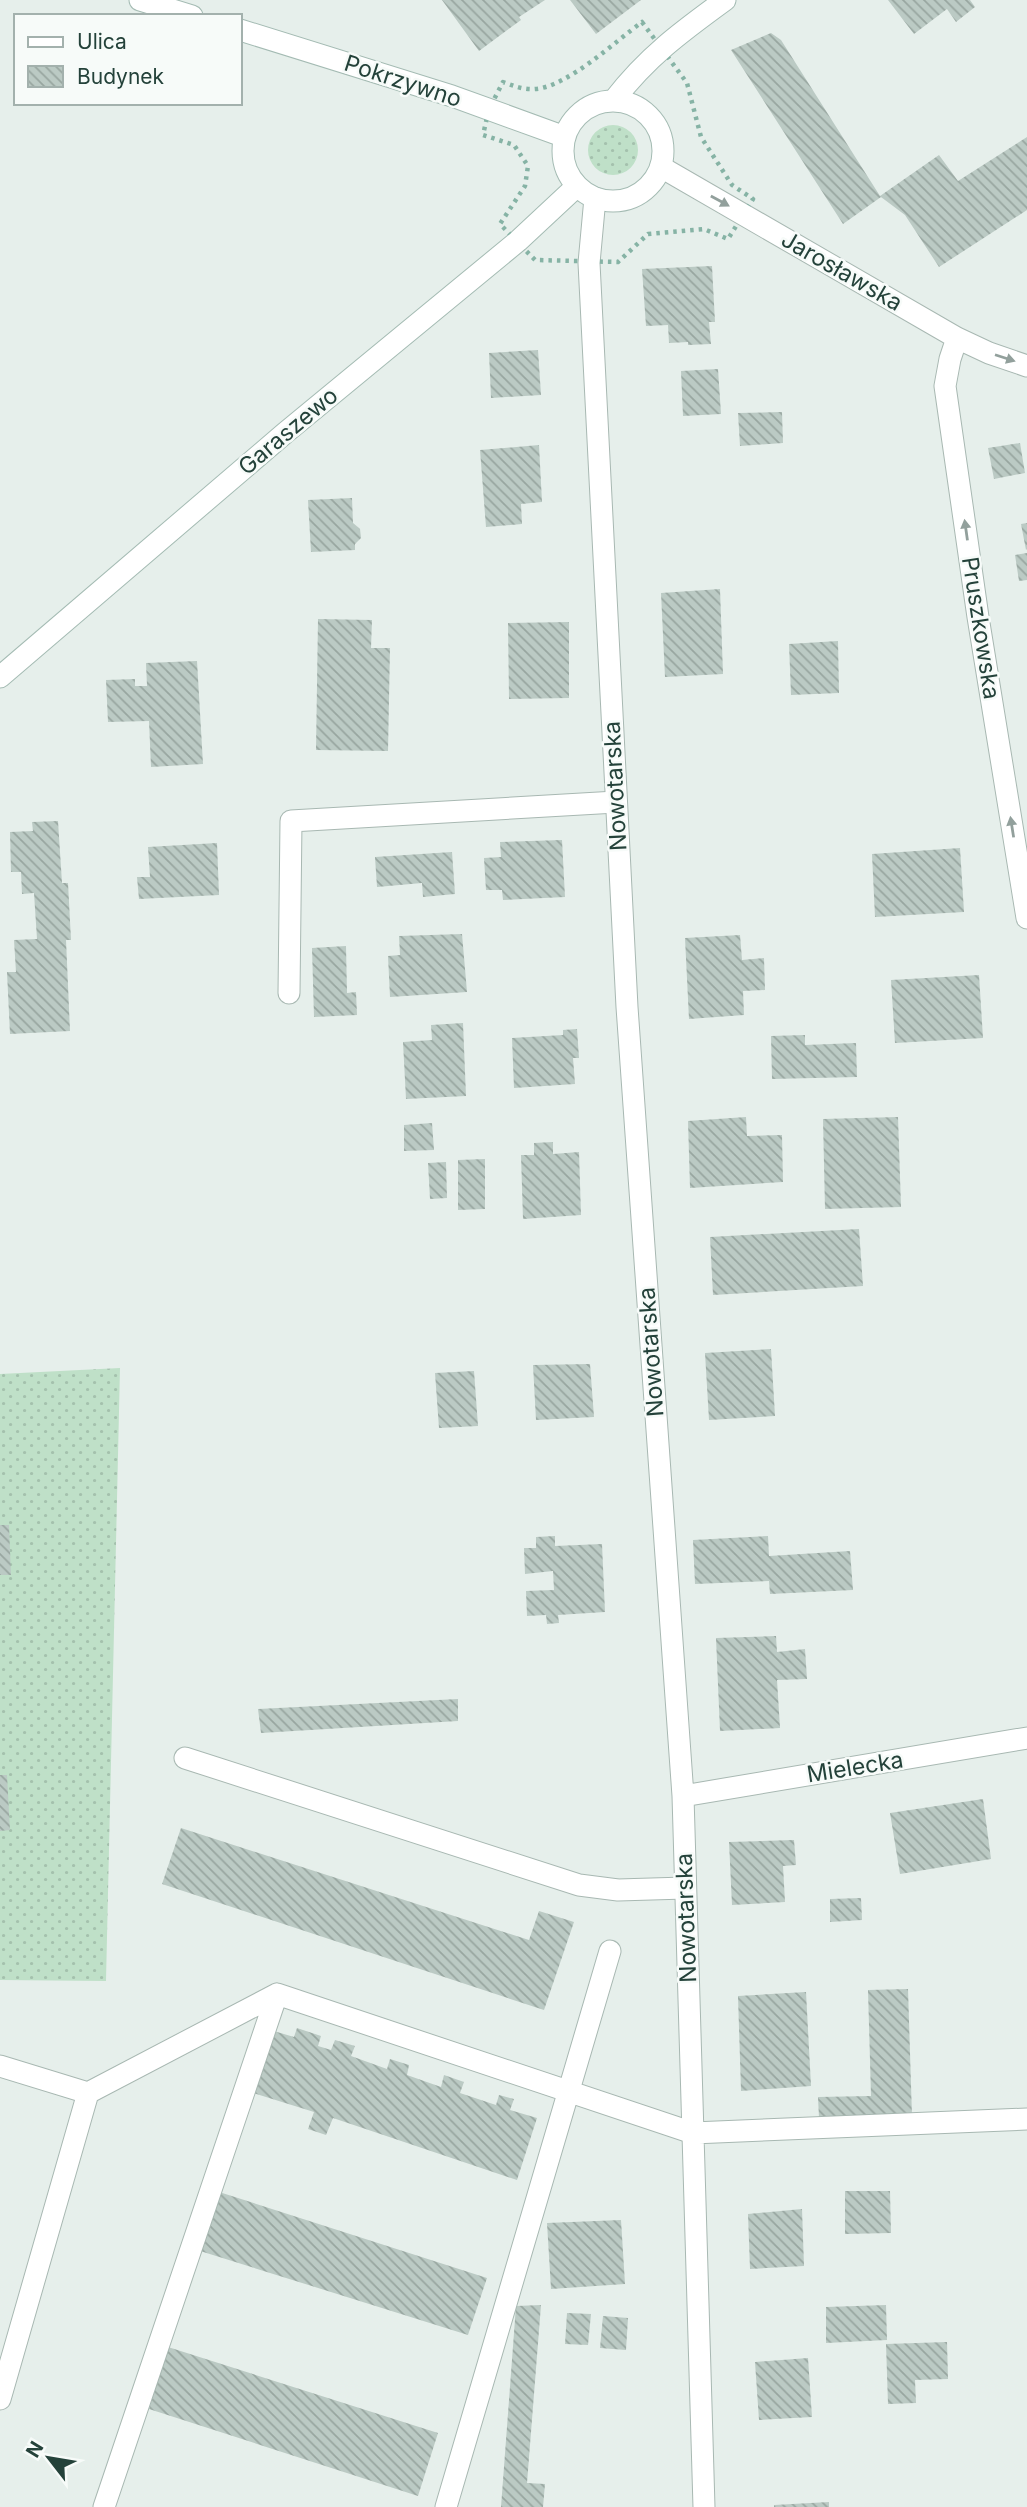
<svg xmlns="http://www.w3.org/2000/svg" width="1027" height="2507" font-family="Inter,sans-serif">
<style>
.grass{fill:url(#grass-dots)}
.building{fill:url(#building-back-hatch)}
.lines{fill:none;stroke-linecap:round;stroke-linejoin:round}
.lane-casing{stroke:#a8b8b2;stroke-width:23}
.street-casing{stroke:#a8b8b2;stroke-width:23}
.secondary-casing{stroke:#a4bbb3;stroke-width:23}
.path{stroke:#86b3a5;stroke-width:4.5;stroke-dasharray:3.5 5;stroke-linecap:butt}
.lane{stroke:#fff;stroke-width:21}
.street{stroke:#fff;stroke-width:21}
.secondary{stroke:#fff;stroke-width:21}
.oneway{fill:#92a09c}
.labels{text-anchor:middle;stroke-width:5;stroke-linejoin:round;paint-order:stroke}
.street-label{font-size:23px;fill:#24423a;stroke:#f7fbf9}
</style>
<defs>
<pattern id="grass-dots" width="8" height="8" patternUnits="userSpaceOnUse" patternTransform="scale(1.75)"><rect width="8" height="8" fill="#bfe0c8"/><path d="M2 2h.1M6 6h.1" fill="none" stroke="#a4c1ad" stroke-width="1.8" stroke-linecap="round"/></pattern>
<pattern id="building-back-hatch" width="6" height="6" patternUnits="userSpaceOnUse" patternTransform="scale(1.75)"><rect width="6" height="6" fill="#bbcac4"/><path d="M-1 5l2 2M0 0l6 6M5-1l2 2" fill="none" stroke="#98a6a0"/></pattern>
</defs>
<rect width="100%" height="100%" fill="#e6efeb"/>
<path class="grass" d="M588 150a25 25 0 1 1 50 0a25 25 0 1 1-50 0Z
M120 1368 106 1981 0 1980V1374Z"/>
<path class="building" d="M442 0H545L519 17 521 20 479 51Z
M570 0H641L596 34Z
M888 0H970L975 7 956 22 947 9 914 34Z
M771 33 781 40 880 196 939 155 958 181 1027 137V210L939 267 905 215 881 197 843 224 731 50Z
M712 266 715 322H709L711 344 688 345V342L669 343 668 325 646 326 642 269Z
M538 350 541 395 491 398 489 353Z
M718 369 721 414 683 416 681 371Z
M782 412 783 443 740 446 738 413Z
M1020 443 1025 473 994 479 988 448Z
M539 445 542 502 521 504 522 524 486 527 480 450Z
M352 498 353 523 360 529 361 538 355 544V550L311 552 308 500Z
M1027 523V549L1026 550 1021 524Z
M1027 553V580L1019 581 1015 555Z
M720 589 723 674 665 677 661 593Z
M318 619 372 620 371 648H390L388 751 316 750Z
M569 622V698L509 699 508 623Z
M838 641 839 693 791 695 789 644Z
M197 661 203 764 151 767 149 721 108 722 106 680 135 679V686H147L146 663Z
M58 821 62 883H68L71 940H66L70 1031 10 1034 7 972H16L14 940 37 939 34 893 22 894 21 872H11L10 832 33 831 32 822Z
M562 840 565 897 503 900 502 890H486L484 858 501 857 500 842Z
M217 843 219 895 139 899 137 877H150L148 847Z
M960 848 964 912 875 917 872 854Z
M452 852 455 894 423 897 422 883 377 887 375 857Z
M462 934 467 992 390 997 388 956 400 955 399 936Z
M740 935 742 960 764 958 765 990 743 991 744 1015 689 1019 685 938Z
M346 946 347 993 356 992 357 1015 314 1017 312 948Z
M979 975 983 1038 895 1043 891 980Z
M463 1023 466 1096 406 1099 403 1042 432 1040 431 1025Z
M577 1029 579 1058H573L575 1084 514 1088 512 1038 563 1035V1030Z
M805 1035V1045L856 1043 857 1077 772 1079 771 1036Z
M746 1117 747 1136 782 1135 783 1182 690 1188 688 1121Z
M898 1117 901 1207 825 1209 823 1119Z
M432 1123 434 1150 404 1151V1125Z
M553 1142V1154L579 1152 581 1215 523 1219 521 1155H534V1143Z
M485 1159V1209L458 1210V1160Z
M446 1162 447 1198 430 1199 428 1163Z
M859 1229 863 1286 713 1295 710 1237Z
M771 1349 775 1416 709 1420 705 1353Z
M590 1364 594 1417 536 1420 533 1365Z
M474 1371 478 1426 439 1428 435 1373Z
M0 1525H9L11 1575H0Z
M555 1536V1546L602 1544 605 1612 558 1615 559 1623 547 1624 546 1615 527 1616 526 1591 554 1590 553 1571 525 1574 524 1548H536V1537Z
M768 1536 769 1556 850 1551 853 1590 770 1594 769 1581 695 1584 693 1540Z
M776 1636 777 1652 805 1649 807 1679 777 1680 780 1728 720 1731 716 1638Z
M458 1699V1721L261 1733 258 1709Z
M0 1775H7L10 1830 0 1831Z
M983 1799 991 1859 900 1874 890 1813Z
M181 1828 529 1940 539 1911 574 1922 544 2010 162 1884Z
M794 1840 796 1865 783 1866 785 1902 732 1905 729 1842Z
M861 1898 862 1920 830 1922V1899Z
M908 1989 912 2116 819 2118 818 2097 871 2096 868 1990Z
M806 1992 811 2086 741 2091 738 1996Z
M297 2028 321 2036 318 2046 331 2050 335 2040 355 2046 351 2056 387 2069 390 2059 409 2065 407 2075 441 2087 444 2075 464 2082 460 2093 496 2105 499 2095 514 2099 510 2110 537 2118 517 2180 333 2118 326 2135 308 2129 314 2112 247 2091 267 2029 294 2037Z
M216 2191 487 2278 468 2335 197 2250Z
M845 2191H890L891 2233 845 2234Z
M802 2209 804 2266 750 2269 748 2214Z
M621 2220 625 2284 551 2289 547 2223Z
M541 2305 527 2483 545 2484 543 2507H501L516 2306Z
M886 2305 887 2340 826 2343V2307Z
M567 2313 591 2314 588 2345 565 2344Z
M603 2316 628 2318 626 2350 600 2348Z
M947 2342 948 2379 915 2380 916 2403 888 2404 886 2344Z
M168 2347 438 2433 418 2496 149 2409Z
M808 2358 812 2417 759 2420 755 2362Z
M829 2502V2507H774V2505Z"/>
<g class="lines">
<g class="lane-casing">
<path id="lane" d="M289 993 291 821 616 802
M185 1758 579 1885 618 1890 685 1888
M0 2066 88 2093 277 1994 693 2133
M0 2399 88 2093
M104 2507 277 1994
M446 2507 610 1951"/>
</g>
<g class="street-casing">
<path id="street" d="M661 167 957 338 989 353 1027 366
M595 198 589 263 627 1007 683 1796 704 2507
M957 338 950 359 945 386 978 617 1027 918
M683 1796 1027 1738
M693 2133 1027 2119"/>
</g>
<g class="secondary-casing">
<path id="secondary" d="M140 0 192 16
M240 30 452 96 565 137
M614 100C647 57 681 32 725 0
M563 151a50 50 0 1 1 100 0a50 50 0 1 1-100 0Z
M0 677 285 433 518 241 577 186"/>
</g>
<path class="path" d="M642 22 687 83 701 137 732 185 753 199 728 239 704 229 648 234 618 262 535 260 500 224 525 186 528 166 514 145 483 135 489 109 503 82C514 86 524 90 535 89 567 87 616 41 642 22Z"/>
<use href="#lane" class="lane"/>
<use href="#street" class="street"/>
<use href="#secondary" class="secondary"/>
</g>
<defs><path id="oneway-solid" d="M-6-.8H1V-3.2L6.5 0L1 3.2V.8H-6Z" transform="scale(1.75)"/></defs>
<g class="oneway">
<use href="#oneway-solid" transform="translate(720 201) rotate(29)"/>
<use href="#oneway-solid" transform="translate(1005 358) rotate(18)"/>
<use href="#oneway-solid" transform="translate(966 530) rotate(-98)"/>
<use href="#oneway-solid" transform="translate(1012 827) rotate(-99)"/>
</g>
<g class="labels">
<g class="street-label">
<text transform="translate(403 81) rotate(18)" y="8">Pokrzywno</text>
<text transform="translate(842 271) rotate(30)" y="8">Jarosławska</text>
<text transform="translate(288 431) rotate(-40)" y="8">Garaszewo</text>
<text transform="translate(981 628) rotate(81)" y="8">Pruszkowska</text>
<text transform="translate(615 786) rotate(-93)" y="8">Nowotarska</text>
<text transform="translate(651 1352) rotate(-94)" y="8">Nowotarska</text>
<text transform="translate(855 1767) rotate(-9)" y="8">Mielecka</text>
<text transform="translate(686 1918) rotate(-92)" y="8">Nowotarska</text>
</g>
</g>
<rect x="14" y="14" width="228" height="91" fill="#f7fbf9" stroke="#a3b1ad" stroke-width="2"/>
<rect x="28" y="37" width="35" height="10" fill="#ffffff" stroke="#a3b1ad" stroke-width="2"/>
<text x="77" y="49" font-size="21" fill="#24423a">Ulica</text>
<rect x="28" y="66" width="35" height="21" fill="url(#building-back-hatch)" stroke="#a3b1ad" stroke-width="2"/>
<text x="77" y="84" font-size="21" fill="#24423a">Budynek</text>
<g transform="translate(49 2458) rotate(301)" stroke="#f7fbf9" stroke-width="5" paint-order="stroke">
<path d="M0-5L12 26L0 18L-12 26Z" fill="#24423a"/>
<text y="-10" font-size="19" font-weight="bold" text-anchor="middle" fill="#24423a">N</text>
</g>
</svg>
